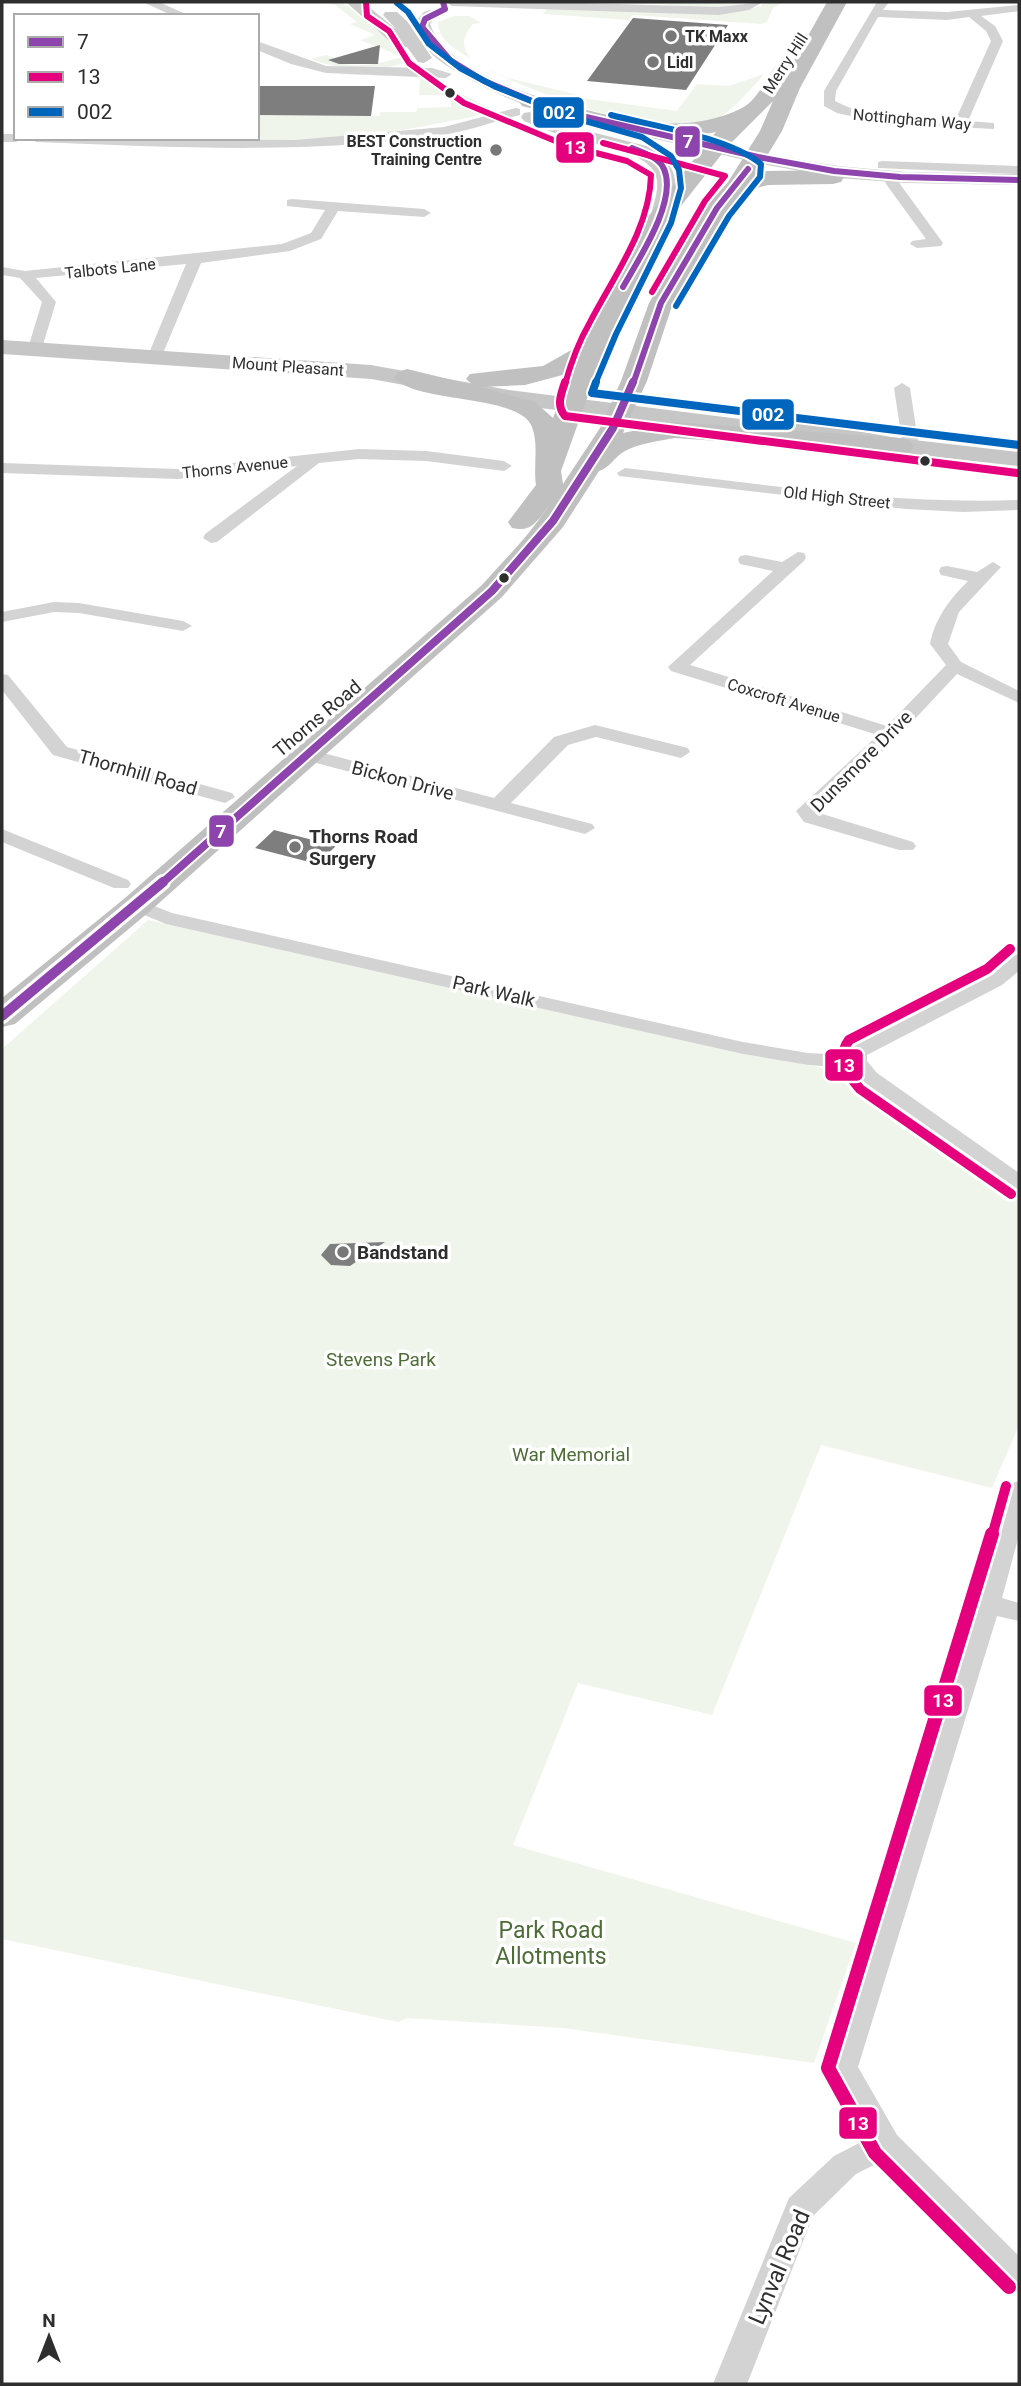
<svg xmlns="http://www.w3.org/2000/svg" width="1021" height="2386" font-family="Roboto,sans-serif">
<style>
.green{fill:#f0f5eb}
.building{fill:#7e7e7e}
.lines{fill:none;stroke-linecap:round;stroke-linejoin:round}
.street{fill:#d3d3d3;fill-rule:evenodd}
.secondary{fill:#ccc;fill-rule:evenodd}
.primary{fill:#c6c6c6;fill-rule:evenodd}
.highway{fill:#c0c0c0;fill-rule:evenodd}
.bus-1-far2-casing{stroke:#fff;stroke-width:10}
.bus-1-far1-casing{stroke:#fff;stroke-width:12}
.bus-1-casing{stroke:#fff;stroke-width:16}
.bus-2-far3-casing{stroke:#fff;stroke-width:10}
.bus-2-far2-casing{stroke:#fff;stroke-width:12}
.bus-2-far1-casing{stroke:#fff;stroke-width:16}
.bus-2-casing{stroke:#fff;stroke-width:19}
.bus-3-far1-casing{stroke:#fff;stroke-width:10}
.bus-3-casing{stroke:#fff;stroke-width:12}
.bus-1-far2{stroke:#8e44ad;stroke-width:6}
.bus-1-far1{stroke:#8e44ad;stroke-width:8}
.bus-1{stroke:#8e44ad;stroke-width:10}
.bus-2-far3{stroke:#e5007d;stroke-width:6}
.bus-2-far2{stroke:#e5007d;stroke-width:8}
.bus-2-far1{stroke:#e5007d;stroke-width:10}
.bus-2{stroke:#e5007d;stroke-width:14}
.bus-3-far1{stroke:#0065bd;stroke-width:6}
.bus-3{stroke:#0065bd;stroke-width:8}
.poi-dot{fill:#777;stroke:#fff;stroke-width:2.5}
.bus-dot{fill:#2e2e2e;stroke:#fff;stroke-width:2.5}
.labels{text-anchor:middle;stroke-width:7;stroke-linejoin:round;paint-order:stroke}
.far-poi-label{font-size:16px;font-weight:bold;fill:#2e2e2e;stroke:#fff;text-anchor:start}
.far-street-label{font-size:16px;fill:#2e2e2e;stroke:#fff}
.street-label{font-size:19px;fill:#2e2e2e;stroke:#fff}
.poi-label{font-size:19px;font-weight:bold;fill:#2e2e2e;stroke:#fff;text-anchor:start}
.park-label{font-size:19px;fill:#4d6d37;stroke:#fff}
.near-park-label{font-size:23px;fill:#4d6d37;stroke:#fff}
.near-street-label{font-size:23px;fill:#2e2e2e;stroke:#fff}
.line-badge{stroke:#fff;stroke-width:2.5}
.badge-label{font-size:19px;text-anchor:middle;font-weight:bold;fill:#fff}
</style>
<rect width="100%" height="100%" fill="#fff"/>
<path class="green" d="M325 2H340L346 5 402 51 407 57 406 62C378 74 337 69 310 59L326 55 335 58 330 60C357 70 376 64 403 57L360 40 375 35 350 24 357 22 335 5Z
M553 2H724L725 4H744L704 9 660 4Z
M764 2H784L773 8 767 22 761 24 633 15 629 20 543 14 549 6 750 9 761 6Z
M454 16H470L481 23 473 24C462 37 461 45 470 58 456 49 438 41 438 22Z
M485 68 508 78 583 96 581 98 677 111 697 84 729 86 764 74C753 87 731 112 717 119 664 145 536 93 485 68Z
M334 74H411L426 77 490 108C480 118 459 119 445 122 341 145 236 143 130 138H257V115L380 116V112H416L417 108 451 107V95H419L420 77Z
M148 920 606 1021 733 1052 819 1067 841 1077 901 1116 1019 1200V1425L992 1488 821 1445 712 1715 578 1683 513 1845 856 1943 814 2063 563 2028 407 2018 398 2022 2 1939V1049Z"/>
<path class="building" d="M633 18 728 25 686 90 587 81Z
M380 45 378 64H339L328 60Z
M257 86H375L371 116 257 115Z
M274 830 336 846 317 864 255 848Z
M385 1242 350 1266 331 1265 321 1255 330 1244Z"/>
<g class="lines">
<path class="street" d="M143 2H159L190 16H173Z
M446 2H549L719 7 763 2 749 10 719 15 452 6Z
M877 2H889L883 10 947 12 1019 5V11L981 16 995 26 1003 41 968 121 994 123V129L882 123 837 113 824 106V91ZM878 17 947 20 969 17 986 31 991 41 955 121C915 119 870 120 835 101L836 91Z
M257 41 326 66 432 68 452 74 446 78 326 73 291 64 257 50Z
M516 108 520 109V115C495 121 469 131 443 135 308 155 172 147 36 142L30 138 295 140 444 127Z
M2 134H16V138H22L16 142H2Z
M883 161 1019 166V174L878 168V162Z
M891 173 896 174 900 184 943 243 941 246 917 248 910 244 912 241 926 239 886 184 884 177Z
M292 199 424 209 431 213 424 217 338 211 321 239 290 251 201 263 161 358 154 362 147 358 186 264 36 278 56 302 42 348 35 352 28 348 42 302 20 278 2 275V267L25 271 282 244 311 233 325 210 287 206V200Z
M902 383 910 388 919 447 911 452 903 447 894 388Z
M359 449 426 451 504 461 512 466 504 471 426 461 359 459 319 463 217 542 211 543 203 538 205 534 297 466 178 479 2 473V463L178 469Z
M625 468C756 483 887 505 1019 500V510L963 512 906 509 619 476 617 473Z
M798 552 804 553 806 557 804 561 690 665 887 726 946 665 930 644C935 618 950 599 968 581L941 575 939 571 941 567 947 566 977 572 993 562 1001 567 959 612 948 644 961 662 1019 691V703L957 674 898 737 816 812 913 842 916 846 913 850H899L804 822 796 811 878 735 671 671 668 667 773 571 740 564 738 560 740 556 746 555 782 562Z
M54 602 79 603 183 621 192 626 183 631 79 613 54 612 2 622V612Z
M2 674 8 675 67 747 232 793 235 797 225 803 53 755 2 690Z
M595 725 688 748 690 752 681 758 596 737 568 745 511 803 592 824 595 828 585 834 301 759 299 755 308 749 494 798 554 737Z
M2 829 128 880 131 884 128 888H114L2 842Z
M137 899 172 913 743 1042 808 1053 846 1055 849 1047 988 977 1012 956 1019 954V971L1002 985 867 1055V1061L877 1073 1019 1173V1190L1011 1188 861 1083 850 1068 808 1065 743 1054 166 924 130 909 127 905 130 901Z
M1019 1481V1535L1002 1598 1019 1603V1621L997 1616 858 2067 897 2135 1019 2256V2291L1007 2287 882 2161 856 2174 813 2216 747 2384H713L789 2198 834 2156 867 2139 827 2068 974 1604 1006 1490 1010 1484Z"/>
<path class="secondary" d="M346 2H363L397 30 383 15 385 12H397L407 21 432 58 424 63 418 62 407 47H396Z
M430 10 438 15 430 24C446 70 526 93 569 107L572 111 569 115C546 121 451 73 433 55 423 45 418 36 414 23L424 12Z
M530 112 576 128 654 148C658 155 662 157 668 164 681 178 675 207 666 222L659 224 650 218C653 205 660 189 656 176 649 150 586 143 564 136 551 132 537 126 524 121L521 117 524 113Z
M624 121 757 153 838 166 906 172 1019 174V185L906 183 838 178 757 163 618 130 615 126 618 122Z"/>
<path class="primary" d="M2 340 371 365 509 390 748 420 752 416 760 414 897 438 1019 452V466L866 449 856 445 794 434 783 439 509 404 371 379 2 354Z"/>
<path class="highway" d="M827 2H847L800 88 782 131 756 174 767 171 833 170 841 172 844 177 841 182 833 184 768 185 745 191 727 211 673 303 647 381 623 433 675 422 901 438 910 440 914 446 910 452 901 454 675 438C659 441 640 443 625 451 615 456 610 468 599 471L563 527 502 597 149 912 15 1024 2 1027V998L125 898 482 585C505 559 530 535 549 505 538 520 532 533 512 528L508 522 536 485C533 467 539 445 532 427 519 393 413 404 394 377L398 372 407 369 473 385 466 379 470 374 543 366 582 344 647 218 716 132C650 146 586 122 522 106L519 101 522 96 530 95C599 112 674 142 742 108 757 100 766 79 776 66L783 64 791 66ZM773 101 760 131 728 182 705 208 649 303 621 381 600 428 563 484 561 471 605 348 670 220 729 145ZM570 373 553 418 535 402 481 387 525 385Z"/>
<g class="bus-1-far2-casing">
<path id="bus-1-far2" d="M443 2 445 9 425 19 422 27 450 60 484 81 532 101 582 116 758 157 834 171 900 177 1019 180
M623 287C638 260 678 201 664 169 659 157 643 153 632 148
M633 384 661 303 717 208 748 169"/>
</g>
<g class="bus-1-far1-casing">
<path id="bus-1-far1" d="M161 884 492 591 553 521 613 428 633 382"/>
</g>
<g class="bus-1-casing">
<path id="bus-1" d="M2 1016 163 882"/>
</g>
<g class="bus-2-far3-casing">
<path id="bus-2-far3" d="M366 2 367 16 389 31 409 63 464 103 565 145 627 161 651 175C650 229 613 277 589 324 578 343 571 363 565 384
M603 143 725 176 705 201 652 292"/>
</g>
<g class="bus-2-far2-casing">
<path id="bus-2-far2" d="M565 382C561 395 556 405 565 416L1017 473"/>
</g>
<g class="bus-2-far1-casing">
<path id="bus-2-far1" d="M1010 949 987 969 849 1040C836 1058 847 1074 860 1089L1011 1194
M992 1536 1006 1486"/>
</g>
<g class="bus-2-casing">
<path id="bus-2" d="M992 1534 828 2068 875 2153 1009 2287"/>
</g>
<g class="bus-3-far1-casing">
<path id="bus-3-far1" d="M397 3 408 12 429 44 460 68 496 87 571 117 642 137 671 156 679 170 681 188 671 223 616 334 595 384
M611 115C653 126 728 137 761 164L760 177 729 216 676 306"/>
</g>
<g class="bus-3-casing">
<path id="bus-3" d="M596 382 592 393 1019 445"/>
</g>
<use href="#bus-1-far2" class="bus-1-far2"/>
<use href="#bus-1-far1" class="bus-1-far1"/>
<use href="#bus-1" class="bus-1"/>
<use href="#bus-2-far3" class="bus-2-far3"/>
<use href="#bus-2-far2" class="bus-2-far2"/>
<use href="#bus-2-far1" class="bus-2-far1"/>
<use href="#bus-2" class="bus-2"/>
<use href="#bus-3-far1" class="bus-3-far1"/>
<use href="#bus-3" class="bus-3"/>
</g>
<g class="poi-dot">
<circle cx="671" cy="36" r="7"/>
<circle cx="653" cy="62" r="7"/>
<circle cx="496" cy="150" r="7"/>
<circle cx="295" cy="847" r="7"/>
<circle cx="343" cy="1252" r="7"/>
</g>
<g class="bus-dot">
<circle cx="450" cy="93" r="6"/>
<circle cx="925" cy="461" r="6"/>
<circle cx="504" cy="578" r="6"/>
</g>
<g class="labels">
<g class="far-poi-label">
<text x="685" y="42">TK Maxx</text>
<text x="667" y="68">Lidl</text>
<text x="482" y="147" text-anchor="end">BEST Construction<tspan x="482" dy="18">Training Centre</tspan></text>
</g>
<g class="far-street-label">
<text transform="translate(785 63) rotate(-57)" y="6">Merry Hill</text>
<text transform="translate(912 119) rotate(5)" y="6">Nottingham Way</text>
<text transform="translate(110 268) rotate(-6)" y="6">Talbots Lane</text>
<text transform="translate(288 366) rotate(4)" y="6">Mount Pleasant</text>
<text transform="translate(235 467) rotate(-6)" y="6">Thorns Avenue</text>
<text transform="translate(837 497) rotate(6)" y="6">Old High Street</text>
<text transform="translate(784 700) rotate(17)" y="6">Coxcroft Avenue</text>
</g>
<g class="street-label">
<text transform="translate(317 718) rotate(-40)" y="7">Thorns Road</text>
<text transform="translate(861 761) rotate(-45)" y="7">Dunsmore Drive</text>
<text transform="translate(138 772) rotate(16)" y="7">Thornhill Road</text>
<text transform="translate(403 780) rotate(15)" y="7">Bickon Drive</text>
<text transform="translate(494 991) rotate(13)" y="7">Park Walk</text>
</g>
<g class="poi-label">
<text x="309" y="843">Thorns Road<tspan x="309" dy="22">Surgery</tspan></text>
<text x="357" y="1259">Bandstand</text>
</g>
<g class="park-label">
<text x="381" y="1366">Stevens Park</text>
<text x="571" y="1461">War Memorial</text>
</g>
<g class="near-park-label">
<text x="551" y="1938">Park Road<tspan x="551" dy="26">Allotments</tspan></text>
</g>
<g class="near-street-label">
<text transform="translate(779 2267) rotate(-67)" y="8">Lynval Road</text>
</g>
</g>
<g class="line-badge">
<rect x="532" y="96" width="53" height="33" rx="7" fill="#0065bd"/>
<rect x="674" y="125" width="27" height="33" rx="7" fill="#8e44ad"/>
<rect x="555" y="131" width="40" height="33" rx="7" fill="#e5007d"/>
<rect x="741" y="398" width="54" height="33" rx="7" fill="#0065bd"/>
<rect x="208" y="814" width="27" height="34" rx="7" fill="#8e44ad"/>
<rect x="824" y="1048" width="40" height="34" rx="7" fill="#e5007d"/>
<rect x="923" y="1684" width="40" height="33" rx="7" fill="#e5007d"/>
<rect x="838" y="2106" width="40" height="34" rx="7" fill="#e5007d"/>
</g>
<g class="badge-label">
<text x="559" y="119">002</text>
<text x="688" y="148">7</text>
<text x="575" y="154">13</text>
<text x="768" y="421">002</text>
<text x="221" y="838">7</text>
<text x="844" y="1072">13</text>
<text x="943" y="1707">13</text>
<text x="858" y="2130">13</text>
</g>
<rect width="1021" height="2386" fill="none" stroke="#2e2e2e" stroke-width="7"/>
<rect x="14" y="14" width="245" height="126" fill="#ffffff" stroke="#ababab" stroke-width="2"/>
<rect x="28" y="37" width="35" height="10" fill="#8e44ad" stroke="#ababab" stroke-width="2"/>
<text x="77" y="49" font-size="21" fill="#2e2e2e">7</text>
<rect x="28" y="72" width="35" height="10" fill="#e5007d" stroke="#ababab" stroke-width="2"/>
<text x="77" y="84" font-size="21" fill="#2e2e2e">13</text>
<rect x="28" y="107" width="35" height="10" fill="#0065bd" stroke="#ababab" stroke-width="2"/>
<text x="77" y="119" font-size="21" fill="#2e2e2e">002</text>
<g transform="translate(49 2337)" stroke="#ffffff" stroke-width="5" paint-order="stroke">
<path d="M0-5L12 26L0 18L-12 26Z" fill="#2e2e2e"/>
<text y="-10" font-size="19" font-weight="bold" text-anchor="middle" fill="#2e2e2e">N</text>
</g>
</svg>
